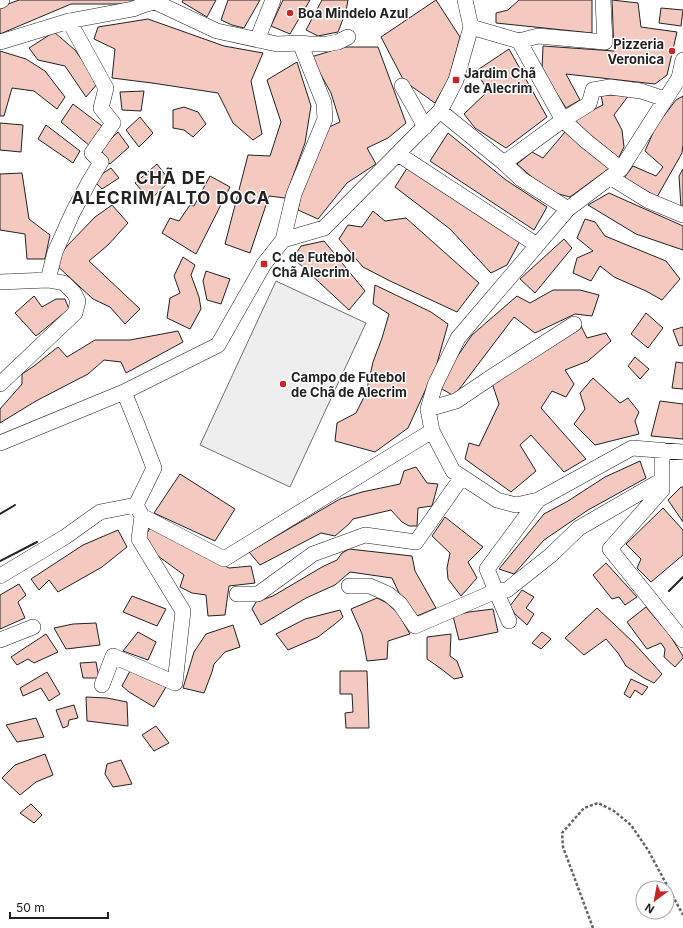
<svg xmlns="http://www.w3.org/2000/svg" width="683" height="928" font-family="Inter,sans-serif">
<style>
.green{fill:#eee;stroke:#6f6f6f}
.building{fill:#f3c9c0;stroke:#222}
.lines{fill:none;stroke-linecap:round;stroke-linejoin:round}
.minor-casing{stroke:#222;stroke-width:16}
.path{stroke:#646464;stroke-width:2.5;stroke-dasharray:3 2;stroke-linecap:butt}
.minor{stroke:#fff;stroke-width:15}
.wall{stroke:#222;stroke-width:2}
.poi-dot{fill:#c62828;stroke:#fff;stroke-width:1.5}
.labels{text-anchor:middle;stroke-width:3;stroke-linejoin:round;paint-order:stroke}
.poi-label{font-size:13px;font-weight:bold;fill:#222;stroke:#fff;text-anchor:start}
.district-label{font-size:17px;font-weight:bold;letter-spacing:1px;fill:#222;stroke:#fff}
</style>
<rect width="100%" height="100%" fill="#fff"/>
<path class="green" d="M276 281 366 323 290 487 200 445Z"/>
<path class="building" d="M19 0H134L128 4H71L0 34V7Z
M183 0H216L207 17 182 2Z
M228 0H260L244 28 232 25 221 20Z
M283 0H310L290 34 271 26Z
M322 0H348L346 11 338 32 318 36 306 30Z
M436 0 460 37 449 78 435 103 404 81 381 37Z
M519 0H592V33L496 23V13L508 10Z
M612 0 638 3 641 27 677 32 667 75 655 84 566 74 580 100 566 108 542 70 543 46 614 51Z
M661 8 683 10 681 26 659 23Z
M148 19 224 46 263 53 251 81 262 134 253 140 233 123 218 93 152 83 112 78 115 49 94 39 98 27Z
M54 32 75 50 98 83 86 97 65 66 38 60 29 48Z
M344 47H378L406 123 388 138 367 148 376 164 347 183 318 219 298 210 304 179 329 127 340 122 331 93 311 57Z
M509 49 547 117 506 148 475 128 464 114 488 91 476 71Z
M0 51 26 59 45 71 65 97 57 109 34 91 12 88 4 116H0Z
M297 62 311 106 305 143 285 198 269 196 250 253 225 244 248 155 270 156 281 122 267 80Z
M144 91 141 111 122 110 120 92Z
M601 95H629L614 115 622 130 624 147 618 159 572 120 603 105Z
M683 96V144L682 153 657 197 624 178 633 166 656 176 663 167 645 151 656 126 676 100Z
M73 104 102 126 90 146 61 122Z
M184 107 198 112 206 124 193 137 184 130 173 128V110Z
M140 117 153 133 139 147 126 130Z
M0 123 23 125 21 152 0 150Z
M46 125 80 151 73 163 38 139Z
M118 132 129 147 110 164 98 151Z
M565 132 611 167 570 197 555 193 533 178 517 164 532 152 543 158Z
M448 133 506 180 547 207 534 230 430 161Z
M157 164 170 181 150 200 135 183Z
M409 165 520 241 507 265 491 273 450 229 395 187Z
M111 168 119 178 102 189 93 180Z
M683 169V207H681L679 176Z
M22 173 29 219 50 235 45 259H27L25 234 0 230V174Z
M210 176 230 187 196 254 162 233 170 218 179 221 190 205 194 206Z
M609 193 683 226V250L636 234 588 205Z
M112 205 128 223 108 245 89 261 140 309 125 324 110 307 93 299 54 263 67 246 95 217Z
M373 211 385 221 406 218 479 283 457 312 390 281 363 267 339 239 348 225 362 227Z
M585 219 595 222 605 236 666 261 680 279 662 300 646 291 614 277 600 266 591 281 573 273 577 258 593 251 577 238Z
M564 239 572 248 535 293 520 279Z
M324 241 365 291 349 310 293 258 301 246Z
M183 257 195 265 191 275 199 297 201 309 190 329 167 318 170 298 180 293 174 276Z
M206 271 230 279 221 304 207 300 203 281Z
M375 285 431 312 448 324 436 367 408 428 375 452 335 441 337 423 356 413 366 393 373 362 382 338 389 314 373 304Z
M553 290H580L599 295 592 316 575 314 535 333 514 317 454 396 437 386 472 335 517 296 530 303Z
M34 296 42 307 56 299H65L69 309 36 336 15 313Z
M646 313 663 328 648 348 631 334Z
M581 326 587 338 606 333 611 341 588 361 565 370 574 384 566 397 552 391 541 408 586 459 564 472 531 435 520 445 536 471 511 492 465 459 469 443 479 446 499 404 492 383 560 336Z
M683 327V345L679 346 673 330Z
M178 331 183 342 126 373 121 362 104 360 88 374 36 401 0 423V409L22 384V374L34 366 58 347 67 357 95 340H130Z
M635 357 649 369 640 379 628 366Z
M676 362 683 363V389L672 388Z
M593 378 620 403 628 398 639 412 635 421 639 434 595 445 574 424 585 409 580 393Z
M660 401 683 404V439L651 436Z
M640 461 646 478 588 510 544 540 514 574 499 569 544 514 568 501 605 477Z
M416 467 427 483 438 484 432 506 418 508 417 526H409L402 522 391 510 353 519 349 524 335 536 321 533 260 565 249 552 340 499 362 492 400 484 404 471Z
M180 474 235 509 215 541 154 513Z
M681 487H683V522L668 500Z
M663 508 683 530V555L651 582 637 568 641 559 626 544Z
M445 517 483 547 468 562 477 578 461 596 448 579 447 568 450 553 432 536Z
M150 528 229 568 251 566 255 583 229 586 225 615 208 616 206 595 192 593 180 587 184 575 158 556 145 537Z
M118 530 127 547 102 567 58 592 49 580 39 590 31 579 83 545Z
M349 549 412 556 415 571 436 608 417 616 399 593 392 578 350 572 335 585 306 598 261 625 252 609 256 602 273 596 322 567 337 560 342 553Z
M606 563 637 597 625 605 619 597 612 599 593 575Z
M19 584 26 595 18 602 25 618 0 629V595Z
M522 590 534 597 526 608 534 614 527 625 515 614 510 606Z
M132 596 166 609 157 626 123 612Z
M377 598 387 603 398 613 410 634 388 641 387 659 367 661 362 634 351 609Z
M646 607 669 634 683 656V658L675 667 664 657 665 649 661 643 647 649 627 622Z
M597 608 633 642 662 674 654 683 644 678 626 666 618 653 606 639 584 655 565 638Z
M493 609 498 632 459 640 453 616 469 612Z
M340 610 343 617 335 624 318 637 288 650 276 634 305 619Z
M96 623 100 645 66 649 54 628 73 624Z
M233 625 240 647 225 652 214 664 212 672 204 693 183 688 194 652 206 634Z
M138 632 156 642 148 660 123 651Z
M542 632 551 639 541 649 532 643Z
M46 634 58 652 34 663 28 659 17 665 11 657Z
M451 634 450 656 457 661 463 677 454 679 440 668 427 659V637Z
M96 662 99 678H83L80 663Z
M130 671 166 687 154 707 129 692 122 686Z
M340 671H367L369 728H346L345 713 353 712 352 694H340Z
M47 672 60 694 49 701 41 688 23 696 20 688Z
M631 679 648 687 642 695 635 690 630 698 624 694Z
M86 697 107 698 127 702 128 726 87 721Z
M74 705 78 718 69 720 68 726 63 728 56 710Z
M36 718 44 737 17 742 6 725Z
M156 726 169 743 154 751 142 735Z
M45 754 53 775 36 782 20 795 2 778 15 765Z
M121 760 132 784 113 787 105 774 107 764Z
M31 804 42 815 34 823 20 813Z"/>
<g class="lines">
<g class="minor-casing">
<path id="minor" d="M0 1 2 0
M471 27 519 41 563 120 504 163
M257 40 273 0
M519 41 538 36 605 42 603 0
M0 42 69 21 133 9 143 5 155 2 217 31 277 44 300 43 309 44H327L338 42 348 37
M683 60 679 78 621 169 568 209 458 338 435 385 428 409 432 431 453 471 497 500 516 505 538 500 632 448 683 452
M402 86 413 105 425 127
M440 111 504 163 521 179 568 209
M398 154 537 245
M621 169 586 141 563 120 589 104 593 90 610 87 641 91 665 99
M610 177 647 200 683 215
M283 240 294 194 325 119 324 103 300 43
M48 280 55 252 73 212 89 182 101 162 92 153 113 123 101 108 106 88 69 21
M0 282 48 280 64 283 74 293 78 301 75 313 0 384
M124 392 137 424 154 468 136 505 142 516 224 559 432 431
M428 409 456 401 496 374 574 324
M0 443 124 392 218 345 264 264 283 240 324 228 440 111 456 80 471 27 465 0
M662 450V490L610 549 683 640
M0 576 65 537 100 512 136 505
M349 586H370L388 594 400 604 415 626 496 591 487 569 538 500
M237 594H258L313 554 365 535 416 542 462 477
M509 621 496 591 507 590 551 555 579 528 662 480
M0 640 33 627
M102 685 113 656 175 683 183 611 139 539 142 516"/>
</g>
<path class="path" d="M593 928 563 847 562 833 584 808 598 803 614 811 631 825 648 850 683 915"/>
<use href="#minor" class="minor"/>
<path class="wall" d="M0 514 15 505
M0 561 37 542
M669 591 683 577"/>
</g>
<g class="poi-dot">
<circle cx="290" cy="13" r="4"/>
<circle cx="672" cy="51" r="4"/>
<rect x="452" y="76" width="8" height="8" rx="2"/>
<rect x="260" y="260" width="8" height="8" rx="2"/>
<circle cx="283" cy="384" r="4"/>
</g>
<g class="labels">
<g class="poi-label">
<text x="298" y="18">Boa Mindelo Azul</text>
<text x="664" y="49" text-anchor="end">Pizzeria<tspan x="664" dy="15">Veronica</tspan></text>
<text x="464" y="78">Jardim Chã<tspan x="464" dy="15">de Alecrim</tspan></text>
<text x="272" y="262">C. de Futebol<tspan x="272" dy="15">Chã Alecrim</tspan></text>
<text x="291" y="382">Campo de Futebol<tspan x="291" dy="15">de Chã de Alecrim</tspan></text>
</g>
<g class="district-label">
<text x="171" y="184">CHÃ DE<tspan x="171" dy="20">ALECRIM/ALTO DOCA</tspan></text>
</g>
</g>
<g transform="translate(655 900) rotate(212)"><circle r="19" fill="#ffffff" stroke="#a7a7a7"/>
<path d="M0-3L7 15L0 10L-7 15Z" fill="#c62828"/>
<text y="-6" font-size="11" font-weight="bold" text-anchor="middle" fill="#222222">N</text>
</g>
<path d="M10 912v6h98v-6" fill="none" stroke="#222222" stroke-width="2"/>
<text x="16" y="912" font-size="12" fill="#222222" stroke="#ffffff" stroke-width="3" paint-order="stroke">50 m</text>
</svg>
